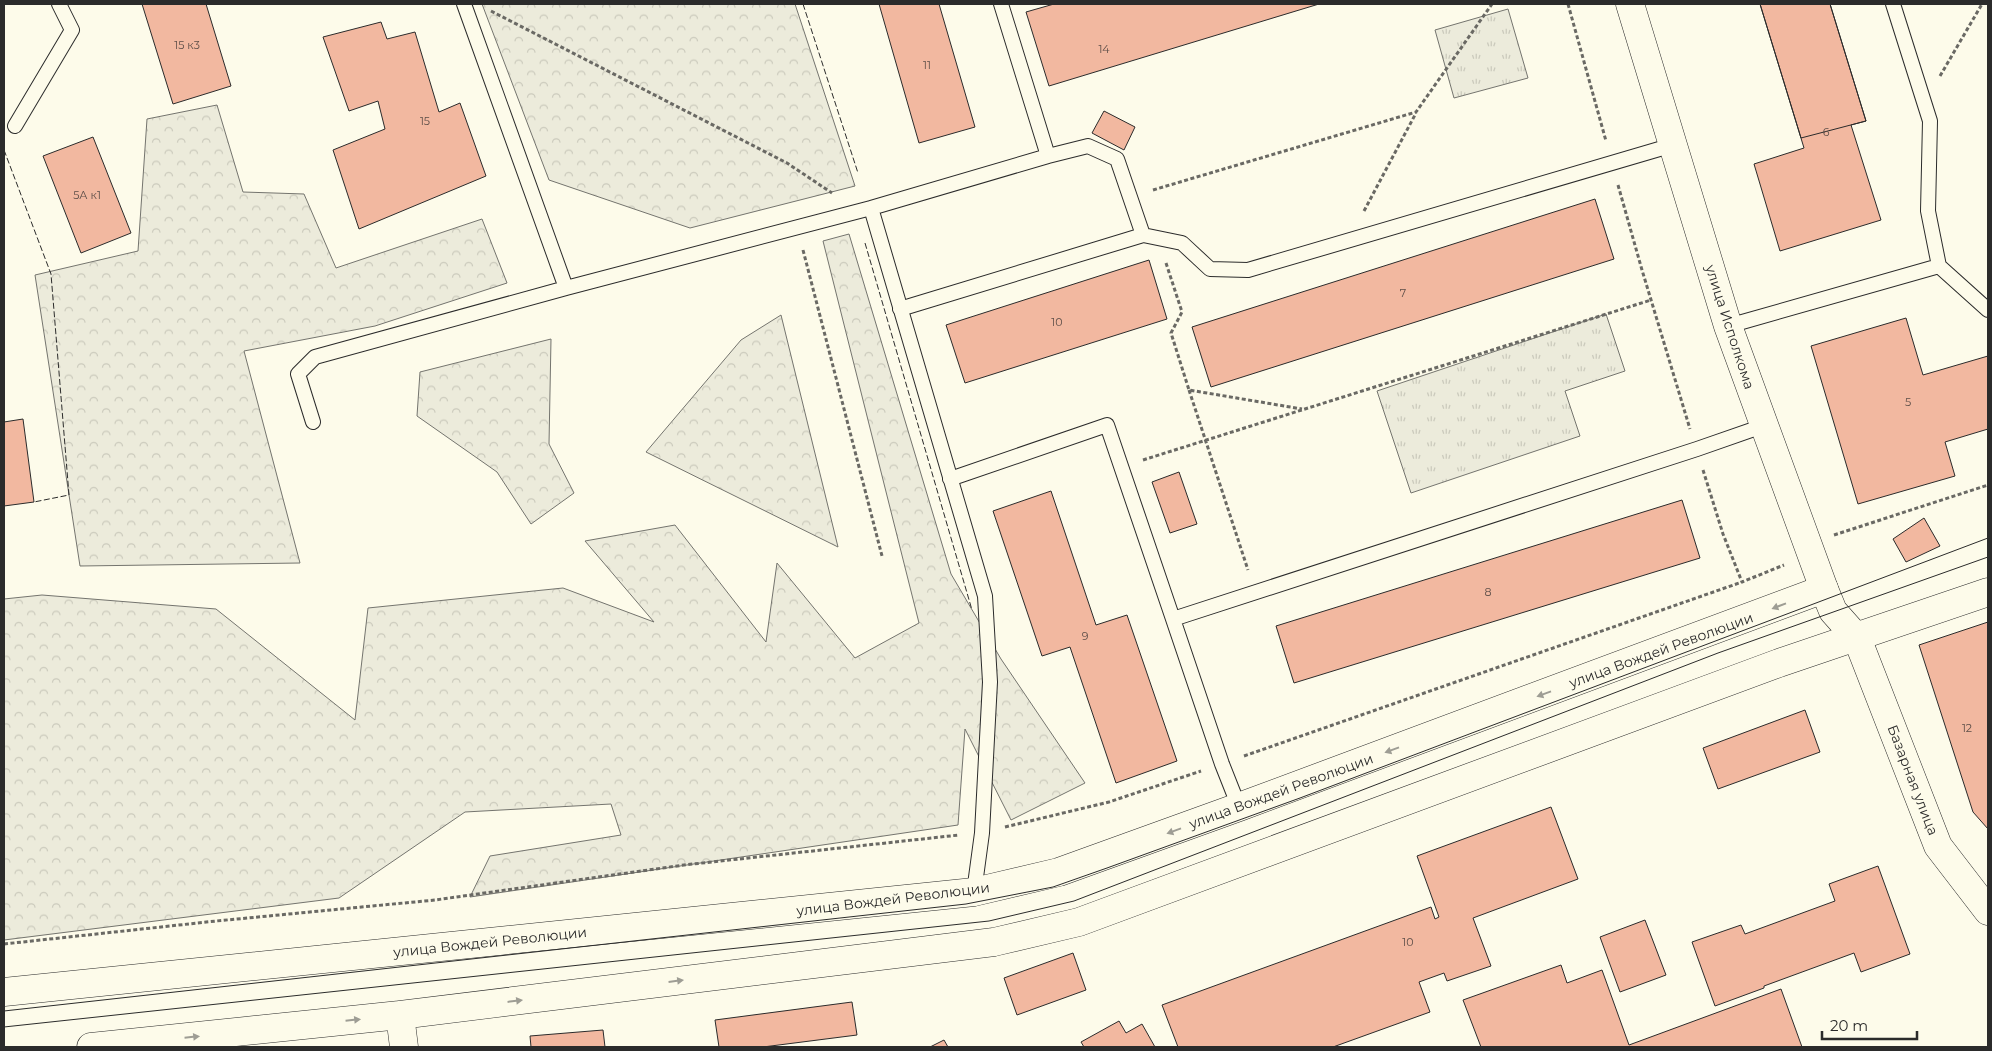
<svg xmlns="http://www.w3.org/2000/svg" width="1992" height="1051" font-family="Montserrat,sans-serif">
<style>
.grass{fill:url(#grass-tufts);stroke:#74746e}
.forest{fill:url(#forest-crowns);stroke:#74746e}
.building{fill:#f2b8a0;stroke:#2b2b2b}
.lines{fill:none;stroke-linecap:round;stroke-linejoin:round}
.service-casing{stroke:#2b2b2b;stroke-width:16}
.minor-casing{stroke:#2b2b2b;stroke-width:29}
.tertiary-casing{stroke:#2b2b2b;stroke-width:29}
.path{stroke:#6a6964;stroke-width:3;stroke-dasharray:4 2.5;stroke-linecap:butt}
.service{stroke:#fdfbea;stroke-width:14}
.minor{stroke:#fdfbea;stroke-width:28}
.tertiary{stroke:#fdfbea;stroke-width:28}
.tram{stroke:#2b2b2b;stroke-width:1}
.fence{stroke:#2b2b2b;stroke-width:1;stroke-dasharray:6 2.5;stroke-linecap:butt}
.oneway{fill:#9e9d94}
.labels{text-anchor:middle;stroke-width:4;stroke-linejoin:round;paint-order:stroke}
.number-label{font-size:11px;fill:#5d4e48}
.street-label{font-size:14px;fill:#2b2b2b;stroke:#fdfbea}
</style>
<defs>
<pattern id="grass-tufts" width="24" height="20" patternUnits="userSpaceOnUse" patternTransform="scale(1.25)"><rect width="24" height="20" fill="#ecebdb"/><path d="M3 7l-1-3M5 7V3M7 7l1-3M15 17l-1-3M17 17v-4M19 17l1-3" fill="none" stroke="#cbcabc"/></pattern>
<pattern id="forest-crowns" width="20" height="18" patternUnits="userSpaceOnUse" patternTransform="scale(1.25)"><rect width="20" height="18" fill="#ecebdb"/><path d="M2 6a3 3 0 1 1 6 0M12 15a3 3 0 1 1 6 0" fill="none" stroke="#cbcabc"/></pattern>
</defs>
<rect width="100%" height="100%" fill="#fdfbea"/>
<path class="grass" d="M1508 9 1528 78 1454 98 1435 30Z
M1606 314 1625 371 1565 391 1580 436 1411 493 1377 391Z"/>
<path class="forest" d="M482 4H795L855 186 690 228 549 180Z
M217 105 243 192 304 194 336 268 482 219 507 283 375 326 244 351 300 563 80 566 35 275 138 251 147 119Z
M849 234 951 574 1001 659 1085 783 1011 820 965 729 958 825 470 897 490 856 621 835 611 804 465 812 339 898 4 940V599L42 595 216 609 355 720 368 608 563 588 654 622 585 541 675 525 766 642 777 563 855 658 919 623 823 241Z
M781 315 838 547 646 452 741 340Z
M551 339 549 444 574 493 531 524 497 472 417 416 420 372Z"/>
<path class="building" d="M142 4H206L231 86 173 104Z
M879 4H939L975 127 919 143Z
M1054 4H1319L1049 86 1026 12Z
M1760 4H1830L1866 121 1801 138Z
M1760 4H1830L1866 121 1851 125 1881 220 1780 251 1754 164 1804 148Z
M381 22 387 39 415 32 439 112 460 103 486 176 359 229 333 150 385 129 378 101 349 111 323 37Z
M1104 111 1135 127 1124 150 1092 133Z
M93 137 131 233 81 253 43 156Z
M1595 199 1614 259 1211 387 1192 327Z
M1149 260 1167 319 965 383 946 325Z
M1906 318 1923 375 1988 356V429L1945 442 1955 476 1858 504 1811 346Z
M23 419 34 502 4 506V422Z
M1179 472 1197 524 1170 533 1152 482Z
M1051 491 1096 625 1127 615 1177 761 1116 783 1070 647 1042 656 993 511Z
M1682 500 1700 558 1294 683 1276 626Z
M1924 518 1940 546 1906 562 1893 539Z
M1988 622V829L1973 812 1919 645Z
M1805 710 1820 752 1718 789 1703 748Z
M1551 807 1578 879 1473 918 1491 966 1447 981 1444 973 1419 982 1430 1012 1333 1047H1178L1162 1005 1431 907 1435 919 1439 917 1417 856Z
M1878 866 1910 954 1861 972 1854 953 1764 986V988L1715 1006 1692 942 1741 925 1745 934 1835 901 1829 884Z
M1645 920 1666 975 1620 992 1600 937Z
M1073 953 1086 990 1017 1015 1004 978Z
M1561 965 1567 983 1602 970 1629 1045 1781 989 1802 1047H1481L1463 1000Z
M852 1002 857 1035 763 1047H719L715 1020Z
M1119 1021 1126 1033 1142 1024 1155 1047H1084L1081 1042Z
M603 1030 605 1047H531L530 1036Z
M944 1040 948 1047H930Z"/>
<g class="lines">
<g class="service-casing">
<path id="service" d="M464 4 566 288 871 208 1048 156 1001 4
M15 126 72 30 59 4
M1048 156 1088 146 1117 159 1143 235
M871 208 985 596 990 682 982 833 974 892
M1939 266 1988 310
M900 309 1143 235 1182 243 1210 269 1248 270 1673 145
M1728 326 1939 266 1928 211 1930 121 1893 4
M313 422 298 374 315 357 566 288
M950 479 1107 425 1173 619
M1239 807 1222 764 1173 619 1697 449 1763 426"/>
</g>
<g class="minor-casing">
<path id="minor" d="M4 992 974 892 1059 872 1239 807 1824 589
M400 1015 404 1047
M91 1047 400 1015 994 942 1079 922 1779 663 1988 592"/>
</g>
<g class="tertiary-casing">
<path id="tertiary" d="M1630 4 1728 326 1824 589 1833 611 1857 638 1938 846 1988 911"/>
</g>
<path class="path" d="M1568 4 1606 141
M491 11 787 163 832 193
M1940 76 1982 4
M1618 185 1642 270 1690 429
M1153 190 1416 112 1492 4
M1364 211 1416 113
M803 250 882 556
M1166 263 1182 312 1171 333 1189 390 1302 409
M1189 390 1248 570
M1143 460 1651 300
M1703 470 1723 534 1742 582 1784 565
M1834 535 1988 485
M1244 756 1742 582
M1005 827 1109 802 1201 771
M4 944 216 921 435 900 684 865 959 835"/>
<use href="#service" class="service"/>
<use href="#minor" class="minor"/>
<use href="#tertiary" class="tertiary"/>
<path class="tram" d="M4 1011 966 904 1053 887 1107 868 1300 798 1988 538
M4 1027 989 921 1074 901 1718 653 1988 557"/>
<path class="fence" d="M803 4 858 173
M4 150 51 274 69 495 34 502
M865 243 972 610"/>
</g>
<defs><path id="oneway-solid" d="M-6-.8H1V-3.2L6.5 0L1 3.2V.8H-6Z" transform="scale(1.25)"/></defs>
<g class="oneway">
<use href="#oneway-solid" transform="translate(1779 606) rotate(159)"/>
<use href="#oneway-solid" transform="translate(1544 694) rotate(160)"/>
<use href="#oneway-solid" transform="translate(1392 750) rotate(160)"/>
<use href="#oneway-solid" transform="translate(1174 831) rotate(160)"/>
<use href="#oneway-solid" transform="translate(676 981) rotate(-7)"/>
<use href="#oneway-solid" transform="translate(515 1001) rotate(-7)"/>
<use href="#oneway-solid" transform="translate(353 1020) rotate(-6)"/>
<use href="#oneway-solid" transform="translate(192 1037) rotate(-6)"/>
</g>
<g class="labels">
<g class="number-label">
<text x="187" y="49">15 к3</text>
<text x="1104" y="53">14</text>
<text x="927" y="69">11</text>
<text x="425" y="125">15</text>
<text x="1826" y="136">6</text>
<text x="87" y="199">5А к1</text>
<text x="1403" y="297">7</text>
<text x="1057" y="326">10</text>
<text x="1908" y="406">5</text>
<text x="1488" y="596">8</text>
<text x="1085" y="640">9</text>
<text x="1967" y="732">12</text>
<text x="1408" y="946">10</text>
</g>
<g class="street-label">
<text transform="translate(1730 327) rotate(72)" y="5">улица Исполкома</text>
<text transform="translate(1661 650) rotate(-20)" y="5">улица Вождей Революции</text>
<text transform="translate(1913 780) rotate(69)" y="5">Базарная улица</text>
<text transform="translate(1281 791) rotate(-20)" y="5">улица Вождей Революции</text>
<text transform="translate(893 899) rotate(-7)" y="5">улица Вождей Революции</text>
<text transform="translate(490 942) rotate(-6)" y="5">улица Вождей Революции</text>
</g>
</g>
<rect width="1992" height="1051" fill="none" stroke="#2b2b2b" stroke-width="10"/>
<path d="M1822 1031v8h95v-8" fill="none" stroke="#2b2b2b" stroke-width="2.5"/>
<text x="1830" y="1031" font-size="15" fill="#2b2b2b" stroke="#fdfbea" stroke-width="4" paint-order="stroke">20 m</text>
</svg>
